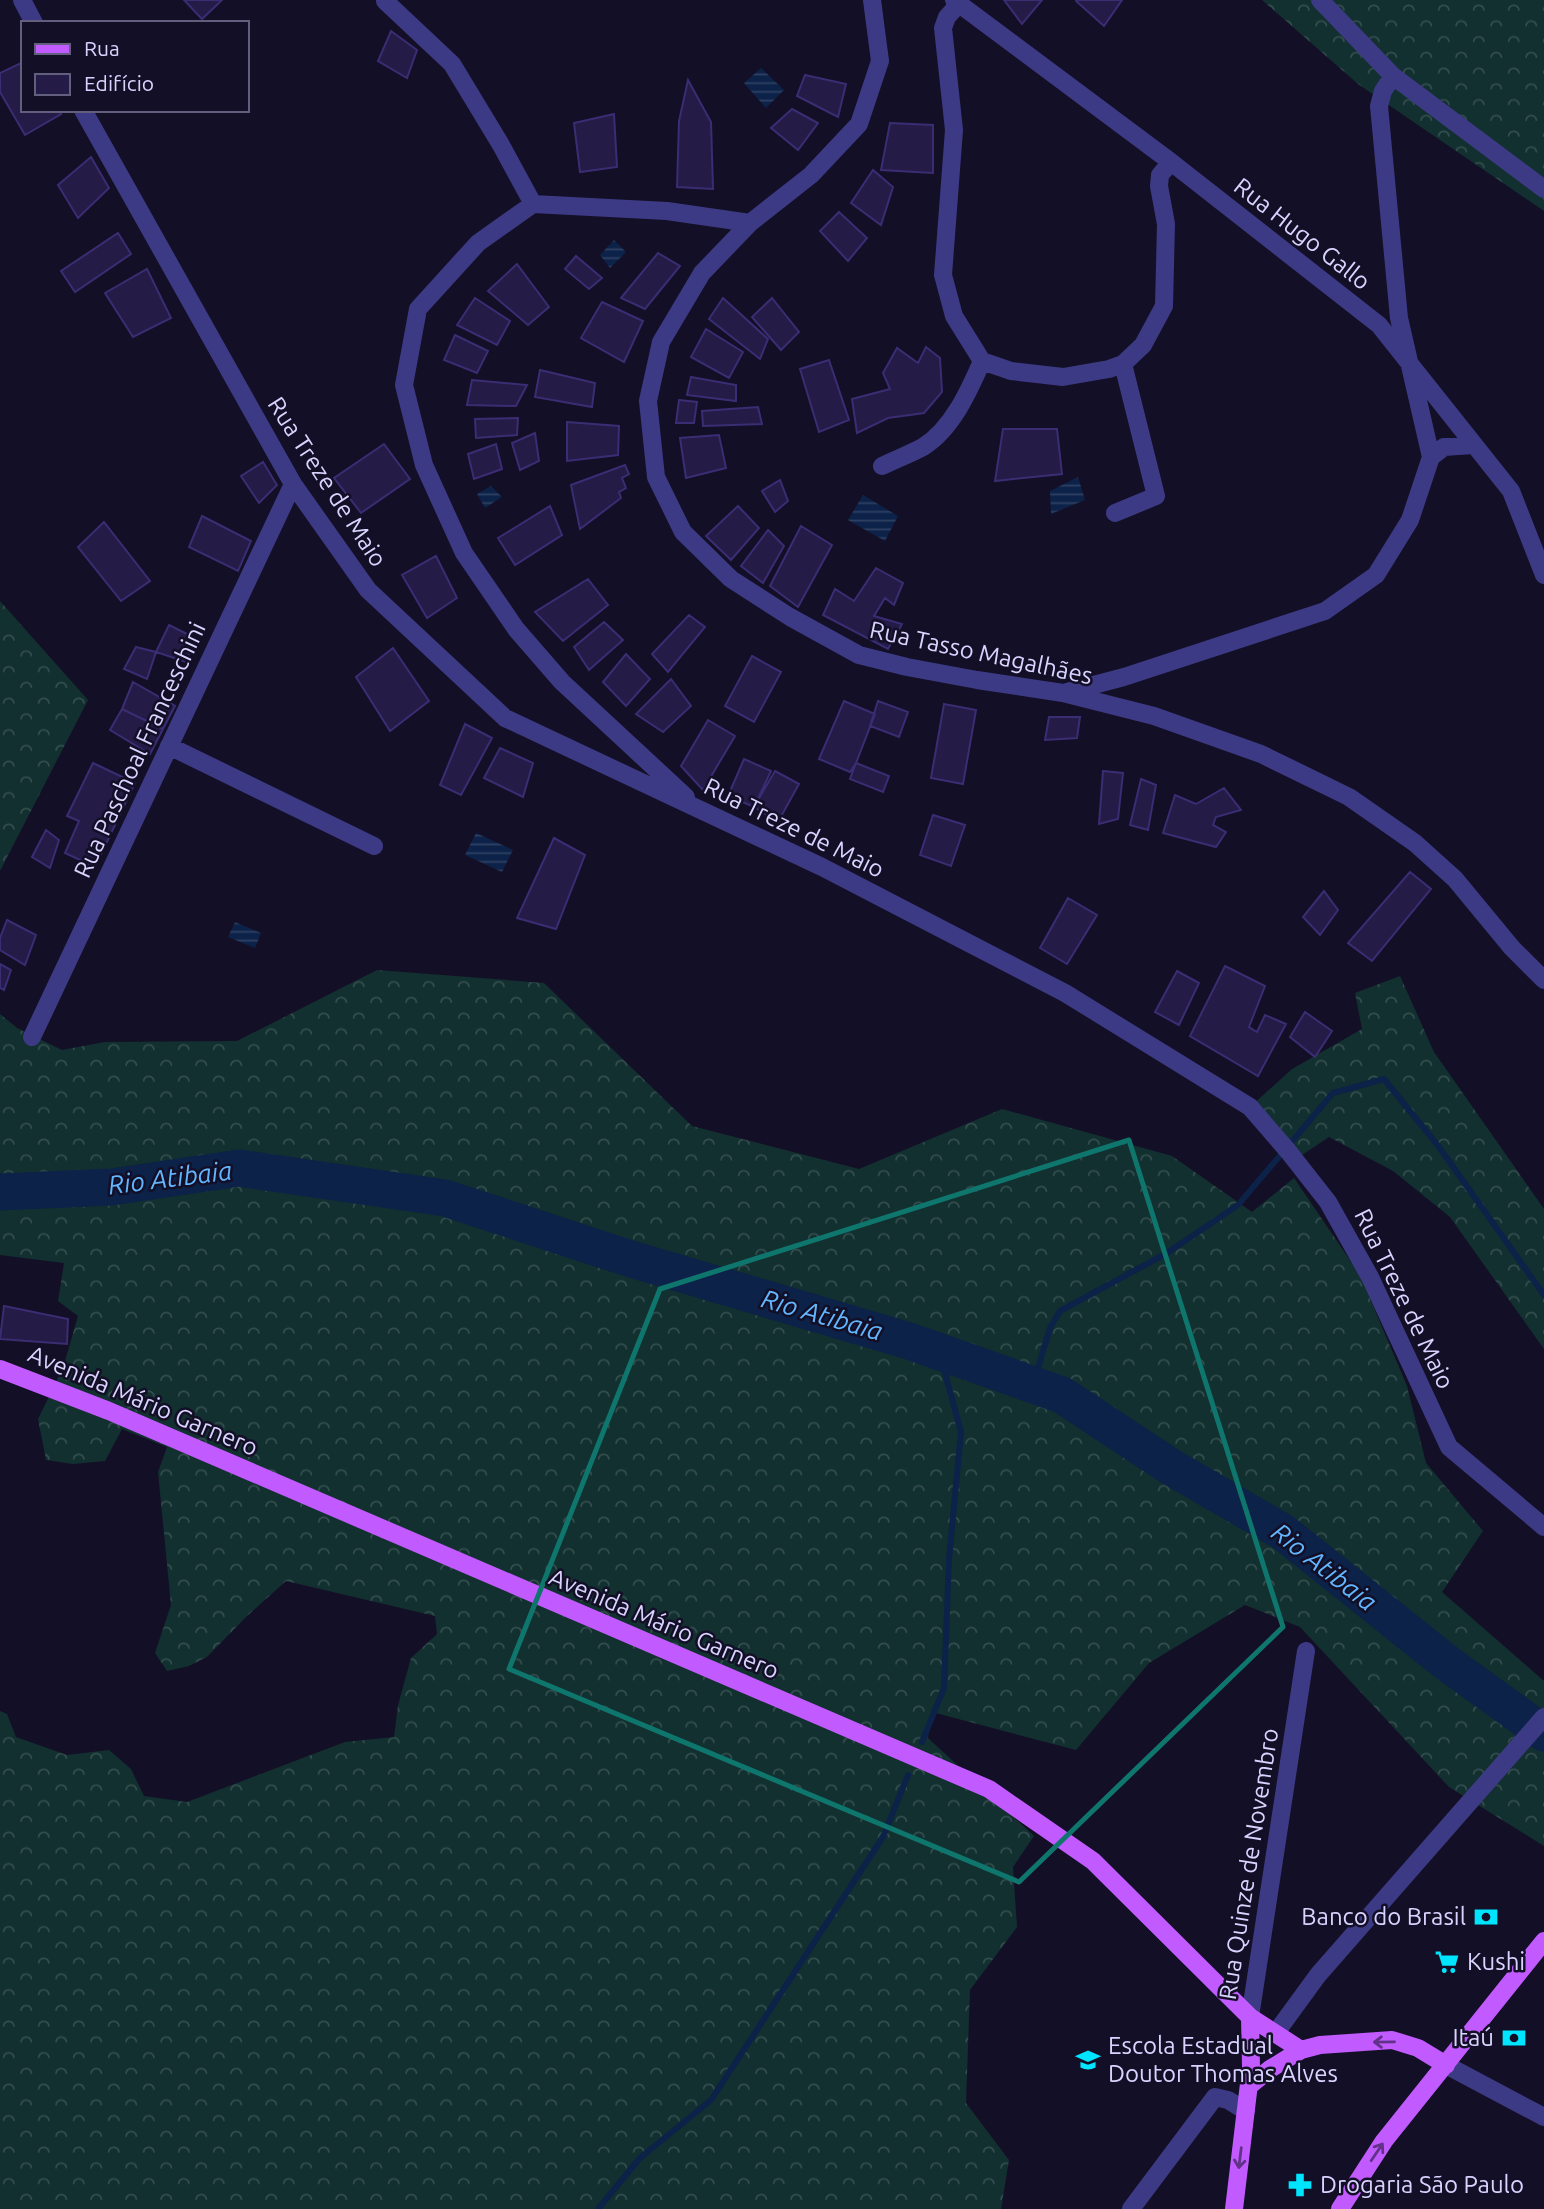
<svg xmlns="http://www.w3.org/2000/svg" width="1544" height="2209" font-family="Ubuntu,sans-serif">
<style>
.forest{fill:url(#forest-crowns)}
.water{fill:url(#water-rules)}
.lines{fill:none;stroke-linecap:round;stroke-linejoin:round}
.stream{stroke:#0c2248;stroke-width:6}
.river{stroke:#0c2248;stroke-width:37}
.building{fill:#241b47;stroke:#3b2d73;stroke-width:2}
.minor{stroke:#3d3a85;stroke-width:18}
.major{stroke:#c25bff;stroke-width:18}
.oneway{stroke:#623188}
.marked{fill:none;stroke:#0f766e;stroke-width:5;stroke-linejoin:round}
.labels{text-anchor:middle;stroke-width:5;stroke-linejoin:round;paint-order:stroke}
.street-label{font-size:24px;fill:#d9d4ff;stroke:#130f26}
.poi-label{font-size:24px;fill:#d9d4ff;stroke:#130f26;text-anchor:start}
.water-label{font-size:26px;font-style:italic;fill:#62b6ff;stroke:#130f26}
</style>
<defs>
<pattern id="forest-crowns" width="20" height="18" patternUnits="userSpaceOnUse" patternTransform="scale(1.75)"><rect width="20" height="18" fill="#12302f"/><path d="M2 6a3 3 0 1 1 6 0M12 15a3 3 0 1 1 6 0" fill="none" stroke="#344d4e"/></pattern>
<pattern id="water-rules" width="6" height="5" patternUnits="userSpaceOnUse" patternTransform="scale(1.75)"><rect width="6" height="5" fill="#0c2248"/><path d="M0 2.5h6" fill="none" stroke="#2f4163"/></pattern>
</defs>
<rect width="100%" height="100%" fill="#130f26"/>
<path class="forest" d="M1262 0H1544V211L1358 84Z
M0 601 88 700 0 871Z
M377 970 544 983 692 1126 859 1169 1002 1109 1172 1156 1252 1212 1294 1178 1360 1275 1407 1386 1426 1463 1483 1531 1442 1592 1544 1681V1846L1449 1787 1300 1627 1245 1605 1149 1663 1076 1750 932 1712 928 1738 1034 1836 1013 1867 1017 1927 970 1990 966 2103 1009 2160 1001 2209H0V1711L7 1714 16 1737 67 1755 109 1750 131 1769 144 1796 187 1802 345 1742 394 1737 398 1705 411 1658 437 1634 435 1616 286 1581 246 1617 207 1657 189 1666 167 1671 155 1653 171 1605 158 1472 167 1447 122 1429 105 1461 73 1464 46 1460 38 1419 63 1368 78 1316 58 1301 64 1263 0 1255V1014L17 1028 62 1050 105 1042 237 1041Z
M1400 976 1434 1052 1544 1209V1349L1450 1217 1393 1171 1329 1137 1302 1155 1250 1107 1292 1069 1362 1029 1355 993Z"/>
<path class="water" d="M761 68 784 90 766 108 744 83Z
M614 240 626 252 610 268 600 255Z
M1078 477 1085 500 1051 514 1050 491Z
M491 486 502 497 485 508 477 494Z
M863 495 898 516 885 541 848 520Z
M476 833 513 850 502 872 465 855Z
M235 922 261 933 255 948 228 937Z"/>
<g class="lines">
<path class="stream" d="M1033 1385 1050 1328 1060 1311 1167 1253 1238 1205 1333 1093 1384 1079 1439 1147 1544 1295
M922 1742 944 1688 949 1559 961 1432 939 1351
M598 2209 640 2158 711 2100 883 1837 908 1775"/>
<path class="river" d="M0 1192 112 1187 239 1168 445 1198 631 1259 909 1341 1062 1395 1171 1467 1283 1532 1447 1663 1544 1733"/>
</g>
<path class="building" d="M184 0H222L202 19Z
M1004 0H1042L1022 24Z
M1077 0H1122L1104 26 1076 1Z
M391 31 417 50 407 78 378 61Z
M21 63 23 67V110H59L61 114 25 135 0 92V73Z
M805 75 846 84 838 117 797 96Z
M688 80 711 122 713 189 677 187 679 121Z
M792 109 818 123 798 150 771 128Z
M614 114 617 167 580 172 574 123Z
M890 123 933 125V173L881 170Z
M91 157 109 188 78 218 58 185Z
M873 170 893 187 881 225 851 203Z
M839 212 867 238 848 261 820 231Z
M118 233 131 254 75 292 61 271Z
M658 253 680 266 645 309 621 298Z
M576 256 602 278 589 289 565 269Z
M517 264 549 307 528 325 488 291Z
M147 269 171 318 133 337 105 293Z
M475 298 510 321 497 345 457 325Z
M723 298 768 339 760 359 709 319Z
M772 298 799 332 781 350 752 317Z
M602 302 643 321 624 362 581 338Z
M706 329 743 352 729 378 691 357Z
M455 335 488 351 477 373 444 360Z
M926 347 940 358 942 392 924 413 888 418 857 433 852 399 890 389 883 373 897 348 918 363Z
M829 360 849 420 819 432 800 369Z
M540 370 595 383 592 407 535 397Z
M691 377 736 385V401L687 395Z
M472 380 527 385 516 406 467 405Z
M679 400 697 402 694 423H676Z
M758 407 762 424 703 426 702 411Z
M518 418 517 435 476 438 475 419Z
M567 422 619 426 618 455 567 461Z
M1003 429H1057L1062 474 995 481Z
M535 433 539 461 520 470 512 443Z
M719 435 726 468 686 478 680 438Z
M384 444 410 479 361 513 334 478Z
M496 444 502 469 474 479 468 454Z
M263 462 277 485 259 503 241 476Z
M625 465 629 474 622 478 626 488 619 492 621 498 580 529 571 485Z
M780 480 788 501 775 512 762 491Z
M550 506 562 535 515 565 498 538Z
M738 506 759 528 731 560 706 536Z
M202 516 251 541 238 571 189 547Z
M104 522 150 581 121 601 78 547Z
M801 526 832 545 798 607 770 586Z
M768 530 784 546 763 583 741 566Z
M436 556 457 598 427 618 402 575Z
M876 568 903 583 894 605 885 598 874 616 902 624 888 649 823 615 835 589 854 601Z
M588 579 608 605 563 641 535 612Z
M689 615 705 627 668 672 652 654Z
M604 622 623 640 589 670 574 647Z
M169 625 195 638 186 662 156 652Z
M136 647 156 652 147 679 124 669Z
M393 648 429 701 390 731 356 677Z
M626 654 650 679 626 706 603 682Z
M752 656 781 672 754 722 725 706Z
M671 679 691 706 663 732 636 714Z
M133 682 175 706 163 729 122 709Z
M844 701 875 714 856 763 850 772 819 759Z
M878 701 908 712 899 737 870 726Z
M944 704 976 710 963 784 931 778Z
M122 709 163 729 150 754 110 730Z
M1049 717H1080L1077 738 1045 740Z
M708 720 735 736 703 790 681 766Z
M465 724 492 738 461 795 440 785Z
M500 748 533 763 523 797 484 778Z
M744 759 771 771 754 807 728 796Z
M93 763 135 783 95 867 65 853 79 821 67 816Z
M856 763 889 776 883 792 850 779Z
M775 771 799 784 778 822 754 807Z
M1103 771 1123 773 1118 819 1099 824Z
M1141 779 1156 785 1148 830 1130 825Z
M1224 788 1241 810 1216 817 1213 825 1226 832 1216 847 1163 833 1175 795 1196 804Z
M933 815 965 825 951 866 920 855Z
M46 830 59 840 50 868 32 857Z
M554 838 585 855 556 929 517 918Z
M1410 872 1431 889 1372 961 1348 943Z
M1324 891 1338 910 1320 935 1303 917Z
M1068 898 1097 915 1067 964 1040 948Z
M7 920 36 935 25 965 0 950V938Z
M0 964 11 970 4 990 0 988Z
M1225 966 1265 986 1249 1027 1257 1032 1265 1015 1286 1024 1258 1076 1190 1036Z
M1177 971 1199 983 1179 1025 1155 1012Z
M1305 1012 1332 1031 1315 1057 1290 1037Z
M4 1306 68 1319 67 1344 0 1339Z"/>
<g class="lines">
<path class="minor" d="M22 0 34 23
M872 0 880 61 859 124 811 175 750 223 702 273 661 342 648 401 656 477 683 532 731 579 790 617 859 655 907 667 977 680 1063 693 1154 716 1261 754 1349 797 1415 843 1455 879 1512 948 1544 980
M954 0 1171 162 1379 325 1511 491 1544 575
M1320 0 1393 76 1544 189
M385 1 452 64 501 145 533 204
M959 4 947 17 943 28 954 130 943 275 954 316 982 361 1011 371 1063 377 1109 369 1123 364 1143 345 1164 306 1166 224 1159 186 1160 175 1171 162
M83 110 293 484 368 590 505 718 822 867 1065 993 1250 1107 1288 1151 1328 1202 1370 1277 1449 1447 1544 1527
M1431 457 1444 447 1473 445
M882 466C896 459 910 454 923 447 952 429 969 391 982 361
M1115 513 1156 496 1123 364
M1067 692 1124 677 1325 611 1376 575 1410 520 1431 457 1399 318 1379 106 1383 91 1393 76
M169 746 374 846
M686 797 562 682 516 629 464 553 424 465 404 385 418 309 478 243 533 204 667 211 750 223
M32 1037 293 484
M1250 2017 1306 1651
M1275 2034 1318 1975 1544 1717
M1446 2065 1544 2117
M1131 2209 1215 2097 1228 2100 1246 2111"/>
<path class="major" d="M0 1369 109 1411 989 1789 1093 1861 1250 2017 1301 2050
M1249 2086 1270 2069 1301 2050 1320 2045 1392 2040 1418 2048 1446 2065
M1234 2209 1251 2067 1250 2017
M1340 2209 1384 2141 1544 1941"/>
</g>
<defs><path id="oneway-shaft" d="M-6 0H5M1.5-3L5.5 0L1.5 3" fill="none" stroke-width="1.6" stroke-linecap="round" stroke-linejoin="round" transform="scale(1.75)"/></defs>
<g class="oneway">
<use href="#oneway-shaft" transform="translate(1384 2042) rotate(179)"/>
<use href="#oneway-shaft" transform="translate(1377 2152) rotate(-56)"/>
<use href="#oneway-shaft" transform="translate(1240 2158) rotate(97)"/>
</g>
<path class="marked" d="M1129 1140 1283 1627 1019 1882 509 1669 660 1289Z"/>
<defs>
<g id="bank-bare" transform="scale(1.89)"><path d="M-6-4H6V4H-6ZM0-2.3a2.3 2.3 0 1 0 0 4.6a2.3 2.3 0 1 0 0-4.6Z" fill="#00e5ff" stroke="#130f26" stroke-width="2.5" paint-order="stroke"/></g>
<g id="supermarket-bare" transform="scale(1.89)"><path d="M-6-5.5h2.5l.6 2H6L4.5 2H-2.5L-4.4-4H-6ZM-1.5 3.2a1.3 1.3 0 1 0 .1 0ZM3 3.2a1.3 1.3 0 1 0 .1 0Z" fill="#00e5ff" stroke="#130f26" stroke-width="2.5" paint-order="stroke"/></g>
<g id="school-bare" transform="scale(1.89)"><path d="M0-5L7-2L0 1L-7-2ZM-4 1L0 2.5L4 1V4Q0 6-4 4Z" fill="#00e5ff" stroke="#130f26" stroke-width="2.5" paint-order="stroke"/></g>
<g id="pharmacy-bare" transform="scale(1.89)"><path d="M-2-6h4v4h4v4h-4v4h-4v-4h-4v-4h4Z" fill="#00e5ff" stroke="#130f26" stroke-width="2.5" paint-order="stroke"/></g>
</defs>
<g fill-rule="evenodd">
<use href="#bank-bare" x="1486" y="1917"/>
<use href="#supermarket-bare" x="1447" y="1962"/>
<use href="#bank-bare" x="1514" y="2038"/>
<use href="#school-bare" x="1088" y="2060"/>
<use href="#pharmacy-bare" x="1300" y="2185"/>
</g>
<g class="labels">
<g class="street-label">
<text transform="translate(1302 234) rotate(38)" y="8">Rua Hugo Gallo</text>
<text transform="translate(327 482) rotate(57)" y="8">Rua Treze de Maio</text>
<text transform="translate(981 653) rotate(12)" y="8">Rua Tasso Magalhães</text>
<text transform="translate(140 750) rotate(-65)" y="8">Rua Paschoal Franceschini</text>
<text transform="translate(794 828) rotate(26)" y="8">Rua Treze de Maio</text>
<text transform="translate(1404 1299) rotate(64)" y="8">Rua Treze de Maio</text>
<text transform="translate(143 1401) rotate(23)" y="8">Avenida Mário Garnero</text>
<text transform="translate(664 1624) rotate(23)" y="8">Avenida Mário Garnero</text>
<text transform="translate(1249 1864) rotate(-81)" y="8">Rua Quinze de Novembro</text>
</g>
<g class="poi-label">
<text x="1466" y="1925" text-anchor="end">Banco do Brasil</text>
<text x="1467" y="1970">Kushi</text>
<text x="1494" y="2046" text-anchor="end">Itaú</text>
<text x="1108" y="2054">Escola Estadual<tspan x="1108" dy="28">Doutor Thomas Alves</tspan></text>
<text x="1320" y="2193">Drogaria São Paulo</text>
</g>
<g class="water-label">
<text transform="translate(170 1178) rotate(-7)" y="9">Rio Atibaia</text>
<text transform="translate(822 1315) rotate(16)" y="9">Rio Atibaia</text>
<text transform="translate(1324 1567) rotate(38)" y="9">Rio Atibaia</text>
</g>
</g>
<rect x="21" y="21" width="228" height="91" fill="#130f26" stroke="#625e7d" stroke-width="2"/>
<rect x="35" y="44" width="35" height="10" fill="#c25bff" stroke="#625e7d" stroke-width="2"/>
<text x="84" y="56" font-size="21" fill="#d9d4ff">Rua</text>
<rect x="35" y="74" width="35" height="21" fill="#241b47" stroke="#625e7d" stroke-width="2"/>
<text x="84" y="91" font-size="21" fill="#d9d4ff">Edifício</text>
</svg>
